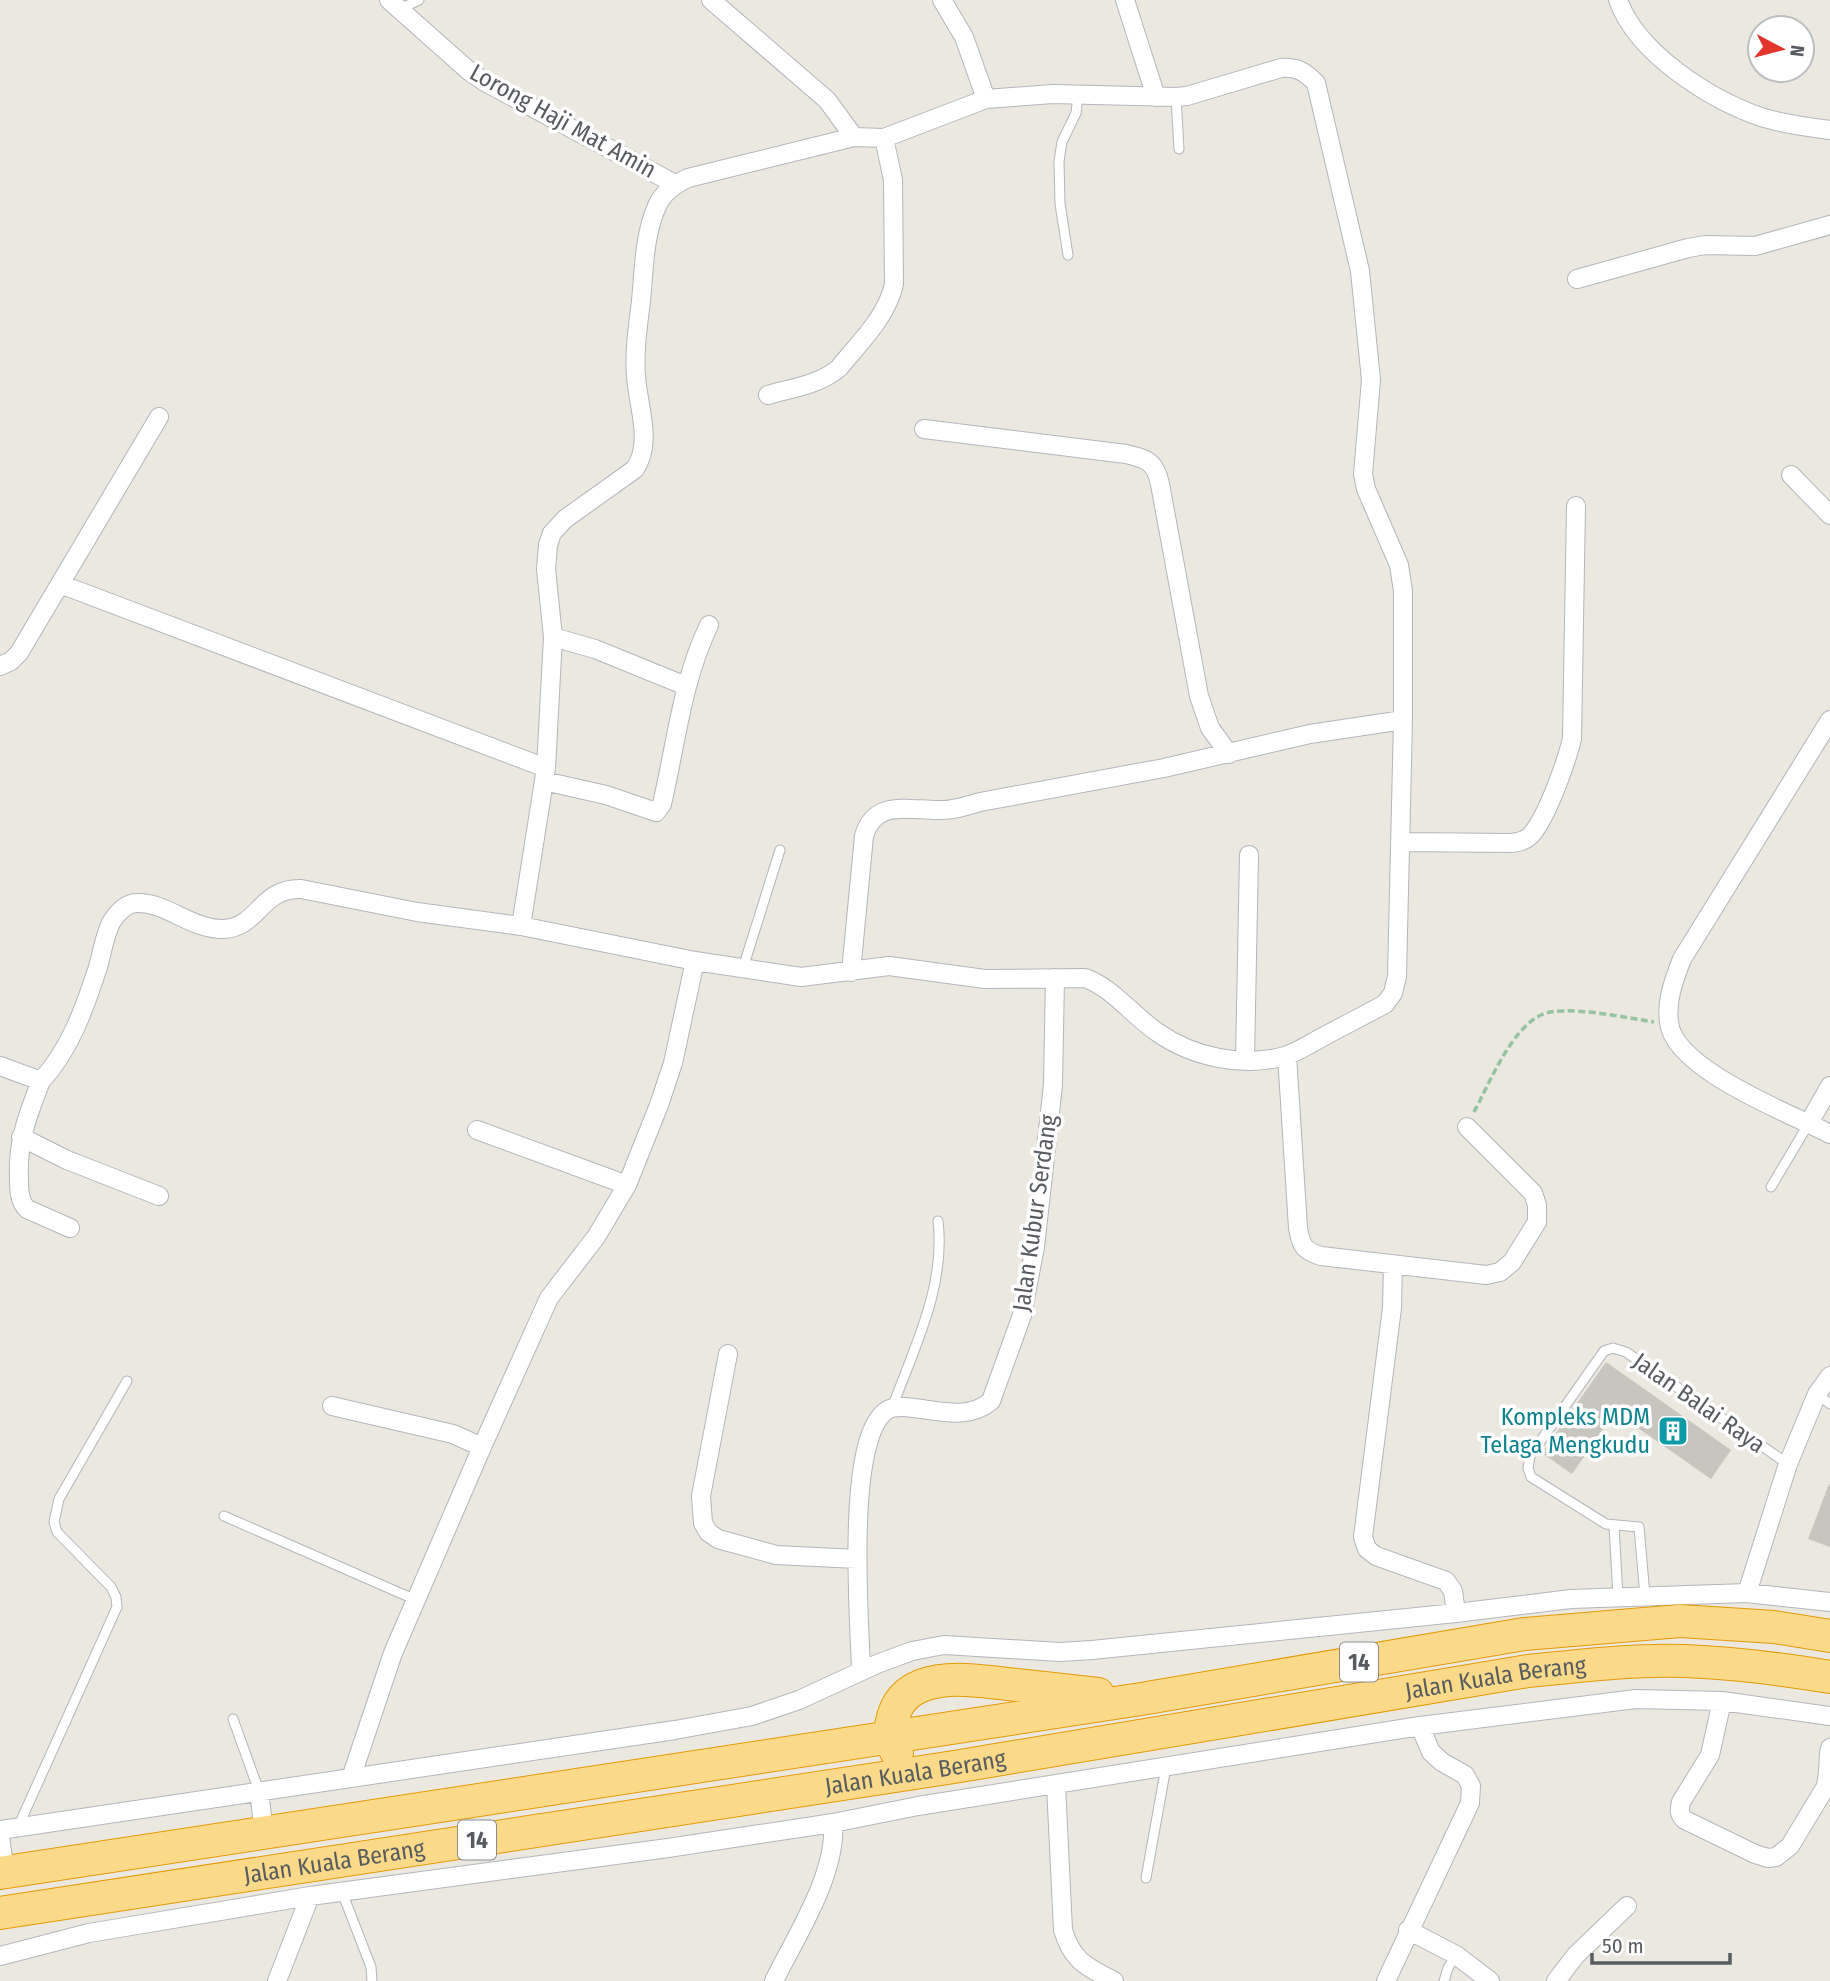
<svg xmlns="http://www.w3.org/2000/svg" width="1830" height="1981" font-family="'Fira Sans Condensed',sans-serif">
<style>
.building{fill:#c8c5bf}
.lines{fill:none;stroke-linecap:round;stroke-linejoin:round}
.lane-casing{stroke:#b3b6ba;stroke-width:11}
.street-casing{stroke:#b3b6ba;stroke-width:20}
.highway-casing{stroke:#e69905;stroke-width:34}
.path{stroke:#95c4a1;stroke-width:3.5;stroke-dasharray:7 3.5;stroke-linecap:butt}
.lane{stroke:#fff;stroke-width:9}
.street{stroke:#fff;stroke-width:18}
.highway{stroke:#fada88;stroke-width:32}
.labels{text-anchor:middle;stroke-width:7;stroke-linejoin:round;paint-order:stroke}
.shield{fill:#fff;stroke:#8a8d90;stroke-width:2}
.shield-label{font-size:23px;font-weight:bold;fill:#585c60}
.street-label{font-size:24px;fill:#585c60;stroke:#fff}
.culture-label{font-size:24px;fill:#0d838f;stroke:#fff;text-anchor:end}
</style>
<rect width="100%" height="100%" fill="#ebe8e0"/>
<path class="building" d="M1606 1362 1731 1450 1711 1479 1615 1412 1572 1474 1542 1453Z
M1829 1484H1830V1547L1808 1539Z"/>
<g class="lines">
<g class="lane-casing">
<path id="lane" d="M400 9 419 0
M1176 97 1179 149
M1068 255 1060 204 1059 161 1062 142 1076 113 1078 95
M743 968 780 850
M1771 1187 1809 1123
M1817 1394 1830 1404
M892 1408C914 1348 946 1286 938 1221
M224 1516 416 1600
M1614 1526 1618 1597
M1645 1596 1639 1527 1606 1524 1531 1477 1528 1468 1530 1456 1604 1351 1613 1348 1626 1352 1788 1464
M233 1719 259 1791
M18 1827 117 1607 116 1597 111 1587 57 1532 54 1522 59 1499 127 1381
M1146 1878 1166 1767
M342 1892 371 1967 372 1981
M1444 1981 1448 1968 1456 1955"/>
</g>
<g class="street-casing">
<path id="street" d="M389 0 469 71 485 82 675 184
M711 0 827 100 854 137
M942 0 964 37 986 99
M1125 0 1156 97
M1618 0C1637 53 1709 99 1761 117 1783 124 1807 127 1830 130
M1577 279 1688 248 1706 245 1755 246 1830 225
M768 395C792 388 819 385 839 368 859 343 887 317 894 284L893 180 884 138
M924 429 1126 454C1147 459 1155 461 1160 484L1199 696 1210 728 1229 754
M1791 475 1830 515
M60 584 546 768
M553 637 595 649 686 686
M0 666 11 661 19 653 159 417
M1830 720 1682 959C1674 979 1666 1001 1669 1022 1673 1069 1791 1114 1830 1134
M544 781 606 795 656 812 662 804C676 744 682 681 709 625
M1401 842 1511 843C1519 842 1525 841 1531 835 1547 817 1566 763 1572 739L1576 506
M851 972 864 836C875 798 910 811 941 810 954 810 967 806 980 802L1164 768 1310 734 1403 720
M1287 1055 1298 1228C1301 1246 1304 1251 1321 1256L1486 1275 1500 1272 1512 1262 1537 1222V1205L1533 1193 1467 1127
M1245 1060 1249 855
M0 1066 41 1081C70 1050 85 1007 98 967 102 953 105 933 112 921 118 912 127 903 137 903 166 902 192 930 224 929 259 927 260 888 301 889L417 912 521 926 695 961 801 977 889 966 985 979 1085 978C1113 988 1132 1015 1157 1032 1192 1057 1243 1068 1285 1056 1297 1052 1308 1045 1319 1039 1341 1027 1363 1016 1385 1004L1393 993 1397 976 1403 720V591L1399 565 1366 489 1363 474 1371 380 1360 271 1316 83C1304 71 1297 67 1281 68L1187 96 1176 97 1053 94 986 99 884 138 854 137 688 178C675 184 663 192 657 206 644 235 644 270 641 301 638 326 634 351 636 376 638 407 653 442 635 469L565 519 552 533 548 545 546 569 553 637 546 768 521 926
M41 1081C28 1114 17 1142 19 1178 19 1189 19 1201 27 1209L70 1228
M1809 1123 1830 1086
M477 1130 627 1185
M21 1137 67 1160 159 1196
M1393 1264 1392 1308 1363 1537 1367 1549 1376 1556 1446 1581 1453 1591 1456 1613
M728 1354 701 1496 703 1523 708 1532 718 1539 776 1555 857 1559
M332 1406 453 1434 482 1447
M1747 1593 1788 1464 1817 1394 1830 1376
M861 1671C860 1626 843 1423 892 1408 899 1406 907 1407 914 1408 940 1411 969 1420 991 1401L1022 1315 1035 1247 1053 1085 1055 978
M1722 1701 1710 1755 1681 1802C1679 1810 1679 1815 1685 1820L1755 1854 1768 1858 1776 1857 1790 1846 1825 1788C1830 1774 1827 1762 1830 1748
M351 1778 393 1653 482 1447 549 1298 596 1237 627 1185 659 1105 673 1063 695 961
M1056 1785 1063 1930C1072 1961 1087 1967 1114 1981
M259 1791 264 1832
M0 1830 675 1730 752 1716 799 1700 877 1664 912 1651 944 1645 1060 1652 1092 1650 1456 1613 1571 1599 1747 1593 1830 1602
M0 1837 5 1872
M1408 1930 1456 1955 1490 1981
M0 1956 89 1933 310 1896 668 1848 833 1823 918 1806 1420 1726 1636 1699 1722 1701 1830 1716
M277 1981 310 1896
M774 1981C796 1936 837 1874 833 1823
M1386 1981 1470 1803 1471 1786 1465 1775 1442 1762 1431 1752 1420 1726
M1556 1981 1576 1955 1627 1906"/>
</g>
<g class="highway-casing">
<g id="highway">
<path d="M897 1753C890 1742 889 1730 893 1717 908 1666 977 1681 1017 1685 1044 1688 1071 1691 1098 1694"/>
<path d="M0 1873 1141 1699 1524 1634 1680 1621 1774 1627 1830 1636"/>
<path id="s1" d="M0 1913 954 1767 1528 1671C1579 1666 1633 1659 1685 1661 1734 1663 1782 1669 1830 1677"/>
</g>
</g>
<path class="path" d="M1474 1112C1489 1084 1511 1029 1541 1015 1563 1004 1628 1018 1654 1022"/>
<use href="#lane" class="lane"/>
<use href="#street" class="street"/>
<use href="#highway" class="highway"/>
</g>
<defs>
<g id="building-square" transform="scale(1.575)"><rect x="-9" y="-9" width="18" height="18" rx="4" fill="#0f9aa8" stroke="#fff"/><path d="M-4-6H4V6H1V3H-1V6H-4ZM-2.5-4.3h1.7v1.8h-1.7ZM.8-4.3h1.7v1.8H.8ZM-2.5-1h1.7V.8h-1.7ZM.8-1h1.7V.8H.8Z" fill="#fff"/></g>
</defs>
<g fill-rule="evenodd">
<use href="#building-square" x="1673" y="1431"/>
</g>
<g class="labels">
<g class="shield">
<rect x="1340" y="1642.5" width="38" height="39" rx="5"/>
<rect x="458" y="1820.5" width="38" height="39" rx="5"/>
</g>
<g class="shield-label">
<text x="1359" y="1670">14</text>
<text x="477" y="1848">14</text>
</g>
<g class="street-label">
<text transform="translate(563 121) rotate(29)" y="8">Lorong Haji Mat Amin</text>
<text transform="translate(1035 1213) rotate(-82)" y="8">Jalan Kubur Serdang</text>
<text transform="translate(1699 1403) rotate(35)" y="8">Jalan Balai Raya</text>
<text dy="8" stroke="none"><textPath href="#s1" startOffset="1514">Jalan Kuala Berang</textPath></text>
<text dy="8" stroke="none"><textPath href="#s1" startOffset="926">Jalan Kuala Berang</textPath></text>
<text dy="8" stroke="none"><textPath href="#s1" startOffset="338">Jalan Kuala Berang</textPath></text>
</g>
<g class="culture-label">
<text x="1650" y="1425">Kompleks MDM<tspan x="1650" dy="28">Telaga Mengkudu</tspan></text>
</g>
</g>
<g transform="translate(1781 49) rotate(97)"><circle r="33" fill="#ffffff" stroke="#bcbebf" stroke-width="2"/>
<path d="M0-5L12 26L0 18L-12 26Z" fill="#e4352d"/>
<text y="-10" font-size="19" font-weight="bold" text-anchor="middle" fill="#585c60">N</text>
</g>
<path d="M1592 1953v10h138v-10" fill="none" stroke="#585c60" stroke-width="3.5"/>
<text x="1602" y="1953" font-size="21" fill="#585c60" stroke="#ffffff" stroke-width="5" paint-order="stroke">50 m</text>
</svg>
